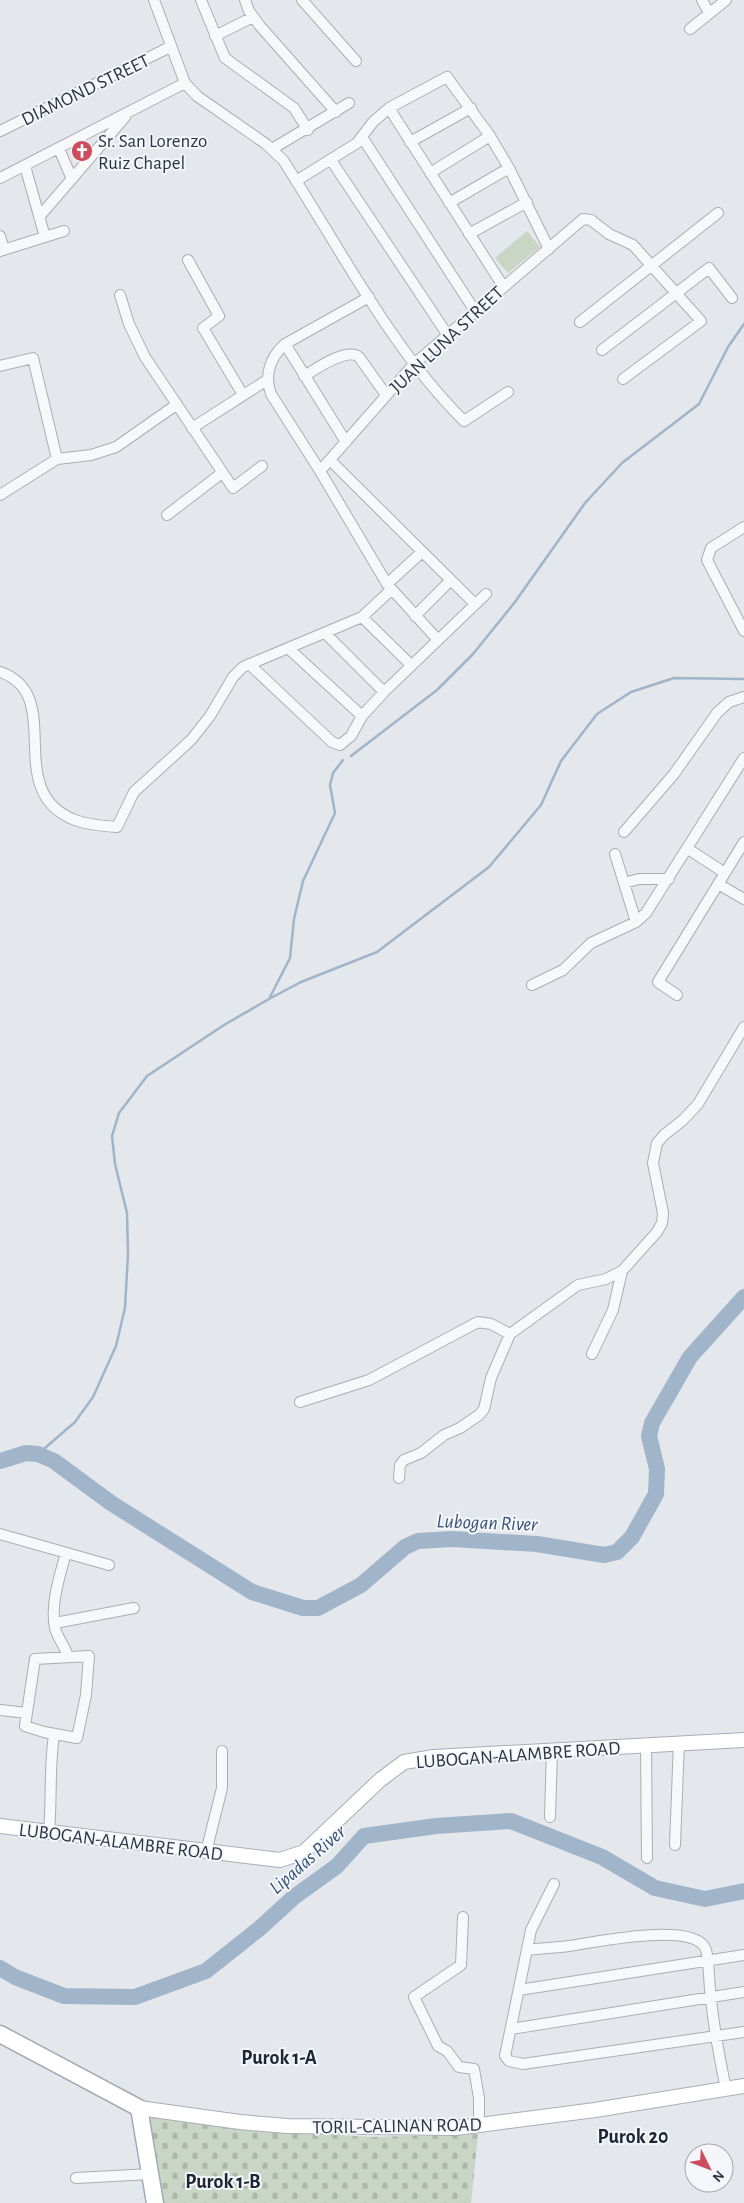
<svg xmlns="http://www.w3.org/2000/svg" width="744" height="2203" font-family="'Alegreya Sans',sans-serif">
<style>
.cemetery{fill:url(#cemetery-stones)}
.pitch{fill:#c9d5c5}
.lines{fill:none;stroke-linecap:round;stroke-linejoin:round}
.stream{stroke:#a0b4ca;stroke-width:2.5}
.river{stroke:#a0b4ca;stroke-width:16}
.street-casing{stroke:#a9aeb6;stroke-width:12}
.secondary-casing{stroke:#a9aeb6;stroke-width:16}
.primary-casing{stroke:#a3abb7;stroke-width:19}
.street{stroke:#f7f8fa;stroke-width:10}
.secondary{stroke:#fff;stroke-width:14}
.primary{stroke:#fff;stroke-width:16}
.labels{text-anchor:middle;stroke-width:4;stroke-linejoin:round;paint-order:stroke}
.street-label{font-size:19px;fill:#2c3444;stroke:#f4f6f9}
.poi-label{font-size:19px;fill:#2c3444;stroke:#f4f6f9;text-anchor:start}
.water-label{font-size:20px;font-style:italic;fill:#365277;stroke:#f4f6f9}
.neighbourhood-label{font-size:20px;font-weight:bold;fill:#1e2535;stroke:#f4f6f9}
</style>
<defs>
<pattern id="cemetery-stones" width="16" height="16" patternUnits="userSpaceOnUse" patternTransform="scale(1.25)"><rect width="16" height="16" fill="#c9d5c5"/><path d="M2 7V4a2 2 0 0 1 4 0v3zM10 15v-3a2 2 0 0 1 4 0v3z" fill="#adb7aa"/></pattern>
</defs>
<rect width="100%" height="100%" fill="#e4e7eb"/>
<path class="cemetery" d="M147 2113 244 2130 372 2137 478 2134 471 2203H161Z"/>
<path class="pitch" d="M527 231 540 247 508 273 495 258Z"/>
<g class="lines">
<path class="stream" d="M351 756 437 690 473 654 515 602 585 503 622 463 699 404 728 347 744 324
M269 999 290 958 294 919 303 881 335 813 330 785 333 773 343 760
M38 1454 75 1422 93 1397 116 1346 125 1308 128 1254 127 1213 115 1164 112 1136 119 1113 147 1076 224 1025 269 999 301 982 377 952 489 867 541 805 561 761 597 714 631 692 674 678 744 679"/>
<path class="river" d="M0 1461 26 1453 38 1454 54 1461 111 1503 252 1592 303 1608H318L361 1585 405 1547 418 1541 452 1539 537 1544 604 1555 617 1552 632 1537 656 1494 657 1469 649 1436 652 1423 690 1357 744 1297
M0 1968 15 1977 64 1996 135 1997 206 1971 260 1928 294 1897 337 1866 364 1836 436 1826 511 1821 602 1857 655 1888 705 1899 744 1891"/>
<g class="street-casing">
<path id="street" d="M154 0 185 83 197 96 266 144 283 160C338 245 392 350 464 421L508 392
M201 0 225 58 294 108 308 130
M245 0 249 11 260 26 336 112
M302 0 356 61
M702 0 709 13
M690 29 726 0
M215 36 253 17
M389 108 503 286
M0 131 170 47
M362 137 475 311
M410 142 471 108
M59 149 72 179
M272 149 349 103
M331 160 447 334
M25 166 45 237
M430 173 490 136
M0 178 185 83
M296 181 357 143 373 122 389 108 447 77 490 136 509 168 549 249
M449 203 509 168
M39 217 125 117
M469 234 527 202
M0 236 4 250
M0 251 64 231
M188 260 219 316 203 328 243 395
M120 295 129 324 145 357 233 488 262 466
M369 297 285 344C270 357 264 376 271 394L320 471 387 584 438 640
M580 322 718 213
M285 344 346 442
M602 350 709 268 732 298
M0 366 33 358 57 459
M304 376C316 369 347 347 359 357L386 395
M192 428 267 380
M330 460 475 604
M320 471 414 364 583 219 591 220 609 234 633 245 701 321 623 379
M0 495 57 459 91 455 116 447 176 405
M167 515 222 473
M744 527 711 548 707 560 744 631
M387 584 422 552
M415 616 451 580
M362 617 411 665
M325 633 384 692
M288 648 362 716
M249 664 332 742 340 745 351 736 362 716 384 692 486 594
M0 672C68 695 0 791 75 820 88 825 103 826 117 827L134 792 191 740 210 716 233 677 243 667 362 617 391 590
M624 832 674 774 717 713 729 702 744 697
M688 849 725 873
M615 854 636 922
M624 883 639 879H669
M718 884 744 899
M532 985 563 970 591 943 636 922 646 913 744 758
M677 995 658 982 744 842
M592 1354 613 1310 622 1271
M300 1402 369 1380 478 1322 491 1324 510 1334
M399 1478 400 1465 404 1460 421 1453 444 1435 460 1428 479 1415 484 1409 491 1378 510 1334 578 1285 606 1279 622 1271 657 1232 662 1223 663 1213 653 1163 657 1143 664 1135 683 1120 698 1104 744 1027
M0 1534 109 1565
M66 1553C60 1575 50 1604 55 1628 57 1638 65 1645 68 1657
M55 1623 134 1608
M89 1656 86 1695 77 1738 44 1732 25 1726 35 1659Z
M0 1710 27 1713
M646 1745 647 1858
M550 1817 552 1750
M49 1831C52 1799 49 1767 54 1735
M675 1845 679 1742
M206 1852 222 1788V1751
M554 1884 531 1930 505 2056 509 2061 523 2064 744 2032
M463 1917 461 1965 414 1997 438 2046 447 2051 459 2067 474 2069 479 2098V2126
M527 1950C541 1948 555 1948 569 1946 595 1942 687 1923 704 1946 709 1953 708 1967 709 1975 711 2014 718 2051 726 2089
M519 1990 744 1955
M511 2029 744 1992
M76 2178 151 2174"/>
</g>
<g class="secondary-casing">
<path id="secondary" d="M0 1826 280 1860 304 1852 380 1780 404 1762 434 1757 744 1740
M139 2108 240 2122 287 2126 456 2128 595 2110 744 2086"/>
</g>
<g class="primary-casing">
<path id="primary" d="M0 2034 139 2108 155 2203"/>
</g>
<use href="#street" class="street"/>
<use href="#secondary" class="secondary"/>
<use href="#primary" class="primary"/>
</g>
<defs>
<g id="church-disc" transform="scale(1.125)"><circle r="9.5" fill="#cc4d5e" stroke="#f4f6f9"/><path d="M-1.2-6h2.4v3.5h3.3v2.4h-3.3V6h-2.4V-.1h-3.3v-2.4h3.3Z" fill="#fff"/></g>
</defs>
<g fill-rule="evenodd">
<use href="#church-disc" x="82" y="151"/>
</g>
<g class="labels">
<g class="street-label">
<text transform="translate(85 89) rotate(-26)" y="7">DIAMOND STREET</text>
<text transform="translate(446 339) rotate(-43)" y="7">JUAN LUNA STREET</text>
<text transform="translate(518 1754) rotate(-4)" y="7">LUBOGAN-ALAMBRE ROAD</text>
<text transform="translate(121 1841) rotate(7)" y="7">LUBOGAN-ALAMBRE ROAD</text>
<text transform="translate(397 2125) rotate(-1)" y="7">TORIL-CALINAN ROAD</text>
</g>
<g class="poi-label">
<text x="98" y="147">Sr. San Lorenzo<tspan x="98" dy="22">Ruiz Chapel</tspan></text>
</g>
<g class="water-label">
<text transform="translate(487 1522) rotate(2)" y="7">Lubogan River</text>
<text transform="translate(307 1859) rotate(-41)" y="7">Lipadas River</text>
</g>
<g class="neighbourhood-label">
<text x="279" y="2064">Purok 1-A</text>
<text x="633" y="2143">Purok 20</text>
<text x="223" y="2188">Purok 1-B</text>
</g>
</g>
<g transform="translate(709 2168) rotate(132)"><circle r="24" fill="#f4f6f9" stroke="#a4a8b1"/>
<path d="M0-4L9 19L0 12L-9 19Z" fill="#cc4d5e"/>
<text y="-8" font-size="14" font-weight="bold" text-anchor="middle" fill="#2c3444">N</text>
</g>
</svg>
